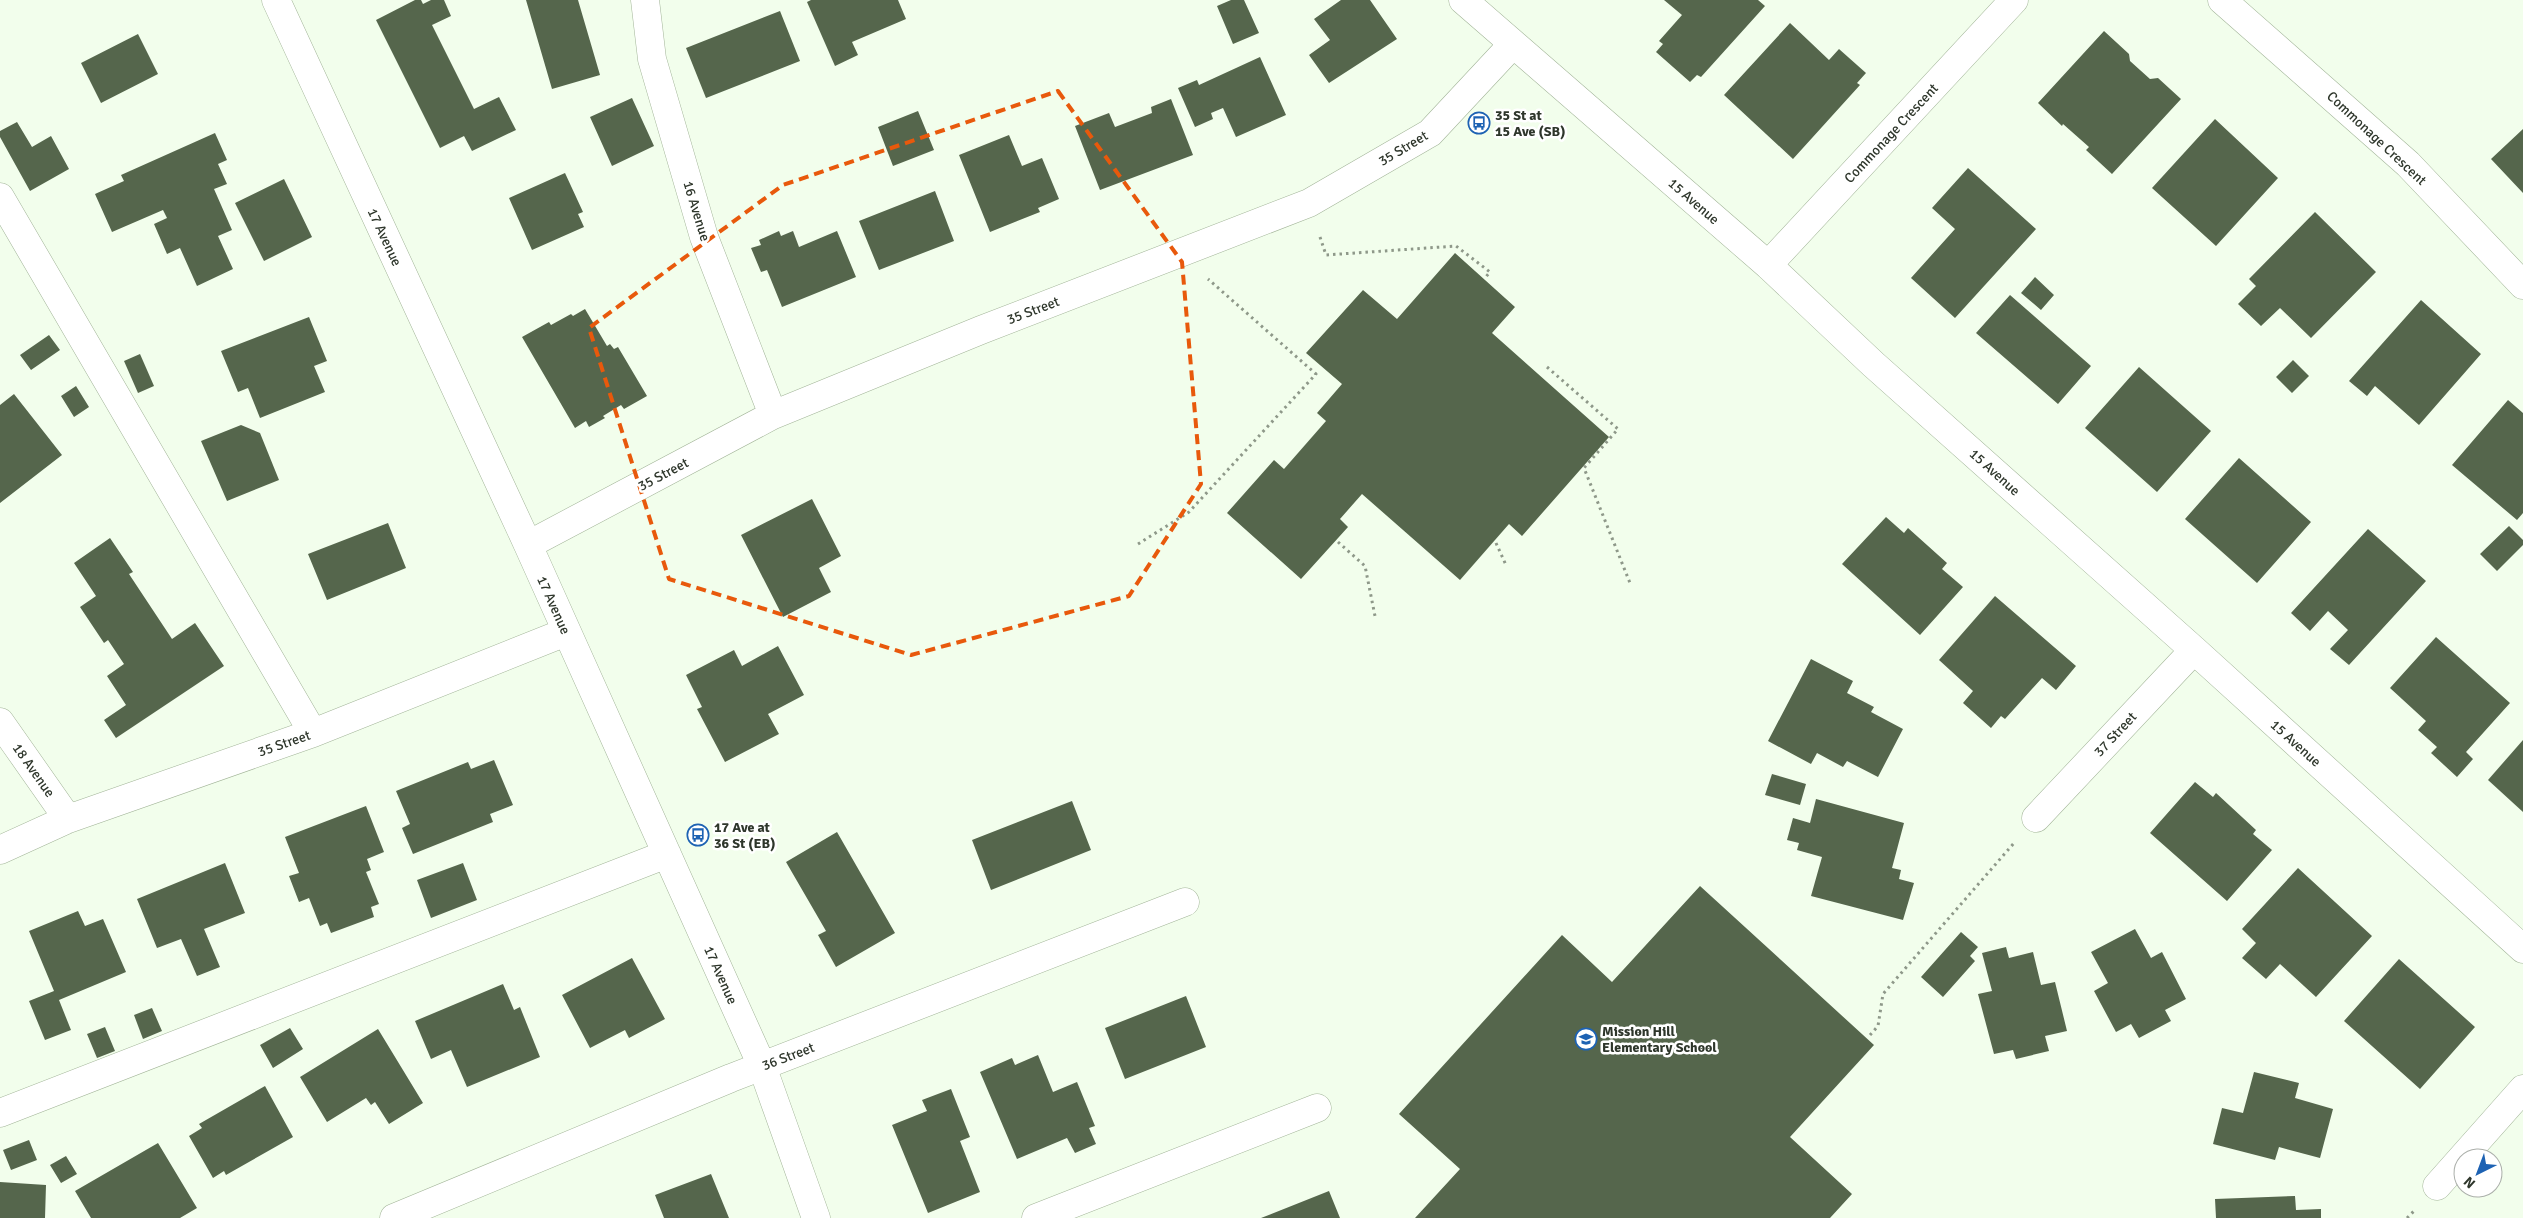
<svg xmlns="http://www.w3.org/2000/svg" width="2523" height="1218" font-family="Signika,sans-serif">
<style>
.building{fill:#55664c}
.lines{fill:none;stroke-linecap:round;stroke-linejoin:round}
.minor-casing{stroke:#a2b498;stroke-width:29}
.path{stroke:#8e9889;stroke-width:3;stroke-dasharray:2.5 4;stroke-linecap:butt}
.minor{stroke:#fff;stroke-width:28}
.marked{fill:none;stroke:#e8590c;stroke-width:4;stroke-dasharray:10 6;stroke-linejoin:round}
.labels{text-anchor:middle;stroke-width:5;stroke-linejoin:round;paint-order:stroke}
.poi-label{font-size:14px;font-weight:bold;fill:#2e362b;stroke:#fff;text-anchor:start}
.street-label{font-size:14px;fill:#2e362b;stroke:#fff}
</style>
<rect width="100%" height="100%" fill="#f2feec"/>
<path class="building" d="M415 0H421L423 4 431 0H444L451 16 432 25 474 109 499 97 516 130 472 151 464 136 440 148 376 20Z
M526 0H578L600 75 552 89Z
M811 0H898L906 19 852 42 858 55 835 66 807 2Z
M1231 0H1244L1259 33 1233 44 1217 6Z
M1341 0H1370L1397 39 1329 83 1309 55 1330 40 1314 19Z
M1664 0H1758L1765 6 1701 77 1697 75 1690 82 1656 52 1663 44 1659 41 1682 15Z
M780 11 800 61 706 98 686 48Z
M1790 23 1829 60 1839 49 1866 73 1857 83 1860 85 1793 159 1724 95Z
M2104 31 2129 54 2130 61 2150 79 2158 78 2181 99 2112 174 2086 150 2089 147 2063 124 2062 126 2038 103Z
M138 34 158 74 101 103 81 63Z
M1260 57 1286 115 1236 137 1223 108 1211 113 1213 119 1195 127 1178 88 1197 80 1199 85Z
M632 98 654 146 612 166 590 117Z
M1171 99 1193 155 1100 190 1075 126 1109 113 1115 127 1152 113 1151 107Z
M918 111 934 150 893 166 878 127Z
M2215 119 2278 178 2216 246 2152 188Z
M17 122 32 147 51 136 69 169 30 191 0 137V131Z
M2523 129V193L2491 159Z
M215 133 227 160 218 164 227 184 214 189 232 230 218 236 233 269 197 286 180 248 167 254 154 224 167 218 163 210 112 232 95 194 124 181 121 175Z
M1009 135 1022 166 1042 158 1059 199 1038 208 1040 212 990 232 959 155Z
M1968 168 2036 229 1955 318 1911 278 1955 229 1932 208Z
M565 173 583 212 578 214 584 227 532 250 509 198Z
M284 179 312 237 264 261 235 203Z
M935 191 954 241 879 270 859 221Z
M2315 212 2376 272 2311 338 2280 308 2261 326 2238 304 2256 286 2249 279Z
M779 231 781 236 793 231 799 247 837 231 856 277 782 307 767 270 761 272 751 248 761 245 759 240Z
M1455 253 1515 307 1492 333 1609 437 1522 536 1509 524 1460 580 1362 494 1340 519 1348 527 1301 579 1227 513 1274 460 1284 469 1326 421 1317 413 1342 384 1306 353 1363 290 1397 319Z
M2035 277 2054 295 2041 310 2021 293Z
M2010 295 2091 366 2058 404 1976 333Z
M2421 300 2481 354 2419 425 2375 386 2367 396 2349 381Z
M585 309 607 346 610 344 614 349 618 347 647 396 624 409 621 405 603 416 605 418 589 427 586 421 575 428 522 337 549 322 551 325 571 314 573 316Z
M309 317 327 361 314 366 325 392 260 418 248 388 238 392 221 351Z
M49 335 60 350 31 370 20 355Z
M140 354 154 386 138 393 124 361Z
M2293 360 2309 376 2292 393 2276 377Z
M2139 367 2211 431 2157 492 2085 428Z
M76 386 89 407 74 417 61 396Z
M14 394 62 455 0 503V405Z
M2508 400 2523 413V513L2517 520 2452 465Z
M241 425 260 433 279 480 227 501 201 441Z
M2239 458 2311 522 2257 583 2185 519Z
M812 499 841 556 819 568 831 592 783 617 741 535Z
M1886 517 1904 533 1908 528 1947 563 1942 569 1963 587 1920 635 1842 564Z
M388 523 406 568 327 600 308 554Z
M2509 526 2523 540V545L2497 571 2480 554Z
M2368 529 2426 581 2349 665 2330 649 2348 630 2328 611 2310 631 2291 613Z
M110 538 133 572 129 574 172 639 195 623 224 666 116 738 104 720 126 705 107 676 124 664 108 640 104 643 80 607 96 596 74 563Z
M1995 596 2076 666 2056 690 2042 678 2005 719 2001 716 1991 728 1963 703 1973 691 1939 660Z
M2436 637 2510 703 2466 752 2473 759 2457 777 2431 753 2437 747 2418 730 2426 721 2390 688Z
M778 646 804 695 768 714 779 734 725 762 697 709 702 707 686 675 734 650 742 666Z
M1811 659 1853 681 1847 693 1874 707 1871 712 1903 729 1878 777 1847 761 1843 767 1817 753 1811 764 1768 741Z
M2523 740V812L2488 780Z
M494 760 513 805 490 814 493 822 413 854 402 828 410 824 396 791 468 762 471 769Z
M1772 774 1806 784 1800 805 1765 795Z
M2195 782 2213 797 2216 793 2256 830 2253 834 2272 850 2227 901 2150 833Z
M1816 799 1904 823 1892 868 1901 870 1899 879 1914 883 1903 920 1811 896 1822 857 1797 850 1799 843 1787 840 1793 818 1810 823Z
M1072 801 1091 850 991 890 972 840Z
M366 806 384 852 367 859 371 870 366 872 379 904 371 907 374 917 331 933 327 923 320 926 309 898 299 902 289 876 299 873 285 837Z
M837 832 895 933 836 967 818 935 826 931 786 862Z
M225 863 245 913 204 929 220 967 197 976 181 939 157 948 137 899Z
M463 863 477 900 431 918 417 880Z
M2298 868 2372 936 2316 997 2280 964 2266 979 2242 958 2256 943 2242 929Z
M1700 886 1874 1045 1790 1137 1852 1194 1830 1218H1415L1460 1169 1399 1114 1562 935 1612 982Z
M78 911 85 926 103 919 126 972 59 1000 71 1030 45 1040 29 1001 54 991 29 931Z
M2135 929 2151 958 2162 952 2186 999 2165 1010 2171 1021 2139 1038 2131 1024 2116 1032 2094 991 2108 983 2091 952Z
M1961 932 1978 947 1970 956 1975 961 1943 997 1921 977Z
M2006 947 2009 958 2033 952 2041 985 2055 982 2067 1031 2045 1036 2049 1051 2016 1059 2013 1050 1994 1054 1978 994 1992 991 1982 953Z
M632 958 665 1019 629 1038 625 1030 590 1048 562 995Z
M2399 959 2475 1027 2420 1089 2344 1021Z
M503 984 514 1010 520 1007 540 1057 467 1087 451 1050 431 1059 415 1021Z
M1186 996 1206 1047 1125 1079 1105 1028Z
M152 1008 162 1031 143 1039 134 1015Z
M105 1027 115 1051 97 1058 87 1034Z
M290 1028 303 1049 273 1068 260 1045Z
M378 1029 423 1103 389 1124 375 1102 371 1105 366 1098 327 1122 300 1077Z
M1038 1055 1053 1092 1077 1082 1095 1126 1089 1128 1096 1144 1075 1153 1067 1138 1017 1159 980 1072 1012 1058 1015 1065Z
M2254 1072 2299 1083 2295 1098 2333 1109 2320 1158 2279 1147 2275 1160 2213 1144 2222 1108 2243 1113Z
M265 1086 293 1137 226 1175 224 1171 213 1178 189 1136 202 1128 199 1124Z
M951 1089 970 1137 960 1141 980 1192 928 1213 892 1125 927 1111 922 1100Z
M29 1140 37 1160 11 1170 3 1150Z
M158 1143 197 1208 180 1218H91L75 1191Z
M66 1156 77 1174 61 1183 50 1165Z
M711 1174 729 1218H664L655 1195Z
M0 1182 46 1185 45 1218H0Z
M1329 1191 1340 1218H1261Z
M2295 1196 2296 1210 2321 1209V1218H2216L2215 1199Z"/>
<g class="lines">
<g class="minor-casing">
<path id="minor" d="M276 0 528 545 762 1066 816 1218
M645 0 652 59 704 237 773 415
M1463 0 1768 265 1873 364 2194 650 2523 949
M2222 0 2408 164 2523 285
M0 197 313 733
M1768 265 2014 0
M528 545 773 415 981 330 1309 203 1430 133 1513 44
M0 722 68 819
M2036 818 2194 650
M0 850 68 819 313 733 566 632
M0 1113 667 854
M2437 1186 2523 1089
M394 1218 731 1078 1185 902
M1036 1218 1317 1108"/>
</g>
<path class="path" d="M1320 237 1326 255 1456 246 1490 272 1484 279
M1547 367 1618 429 1584 468 1630 583
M1338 542 1365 566 1375 616
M1496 543 1506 565
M1138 544 1189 512 1316 374 1208 279
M1870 1035 1878 1026 1883 994 2014 843
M2407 1218 2414 1211"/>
<use href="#minor" class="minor"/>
</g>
<path class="marked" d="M1058 91 1182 262 1201 484 1129 596 911 655 669 579 589 328 783 185Z"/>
<defs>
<g id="bus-ring" transform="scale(1.125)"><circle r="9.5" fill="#fff" stroke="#1d62b3" stroke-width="1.5"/><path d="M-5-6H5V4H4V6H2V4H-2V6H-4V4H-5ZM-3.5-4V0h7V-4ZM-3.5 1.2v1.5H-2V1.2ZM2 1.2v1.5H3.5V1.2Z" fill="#1d62b3"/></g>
<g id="school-ring" transform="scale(1.125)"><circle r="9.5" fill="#fff" stroke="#1d62b3" stroke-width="1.5"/><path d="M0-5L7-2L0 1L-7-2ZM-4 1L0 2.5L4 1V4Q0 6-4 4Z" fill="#1d62b3"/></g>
</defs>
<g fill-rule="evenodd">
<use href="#bus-ring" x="1479" y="123"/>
<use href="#bus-ring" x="698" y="835"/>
<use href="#school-ring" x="1586" y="1039"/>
</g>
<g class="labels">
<g class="poi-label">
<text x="1495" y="120">35 St at<tspan x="1495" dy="16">15 Ave (SB)</tspan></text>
<text x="714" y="832">17 Ave at<tspan x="714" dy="16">36 St (EB)</tspan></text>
<text x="1602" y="1036">Mission Hill<tspan x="1602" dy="16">Elementary School</tspan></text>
</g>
<g class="street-label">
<text transform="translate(1891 133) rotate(-47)" y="5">Commonage Crescent</text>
<text transform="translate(2377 138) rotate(43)" y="5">Commonage Crescent</text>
<text transform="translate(1403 148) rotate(-31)" y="5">35 Street</text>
<text transform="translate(1694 201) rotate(41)" y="5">15 Avenue</text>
<text transform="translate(697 211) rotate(73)" y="5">16 Avenue</text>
<text transform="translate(385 237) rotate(65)" y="5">17 Avenue</text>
<text transform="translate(1033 310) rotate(-21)" y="5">35 Street</text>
<text transform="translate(1995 472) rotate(42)" y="5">15 Avenue</text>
<text transform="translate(663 474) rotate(-28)" y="5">35 Street</text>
<text transform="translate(554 605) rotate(66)" y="5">17 Avenue</text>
<text transform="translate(2115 734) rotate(-47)" y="5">37 Street</text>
<text transform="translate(284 743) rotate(-19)" y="5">35 Street</text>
<text transform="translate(2296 743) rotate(42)" y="5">15 Avenue</text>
<text transform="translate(34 770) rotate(55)" y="5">18 Avenue</text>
<text transform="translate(721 975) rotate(66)" y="5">17 Avenue</text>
<text transform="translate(788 1056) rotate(-21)" y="5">36 Street</text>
</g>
</g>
<g transform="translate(2478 1173) rotate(222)"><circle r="24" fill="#ffffff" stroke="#abafaa"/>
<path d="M0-4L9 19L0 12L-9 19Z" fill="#1d62b3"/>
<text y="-8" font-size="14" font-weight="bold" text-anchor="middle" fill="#2e362b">N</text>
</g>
</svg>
